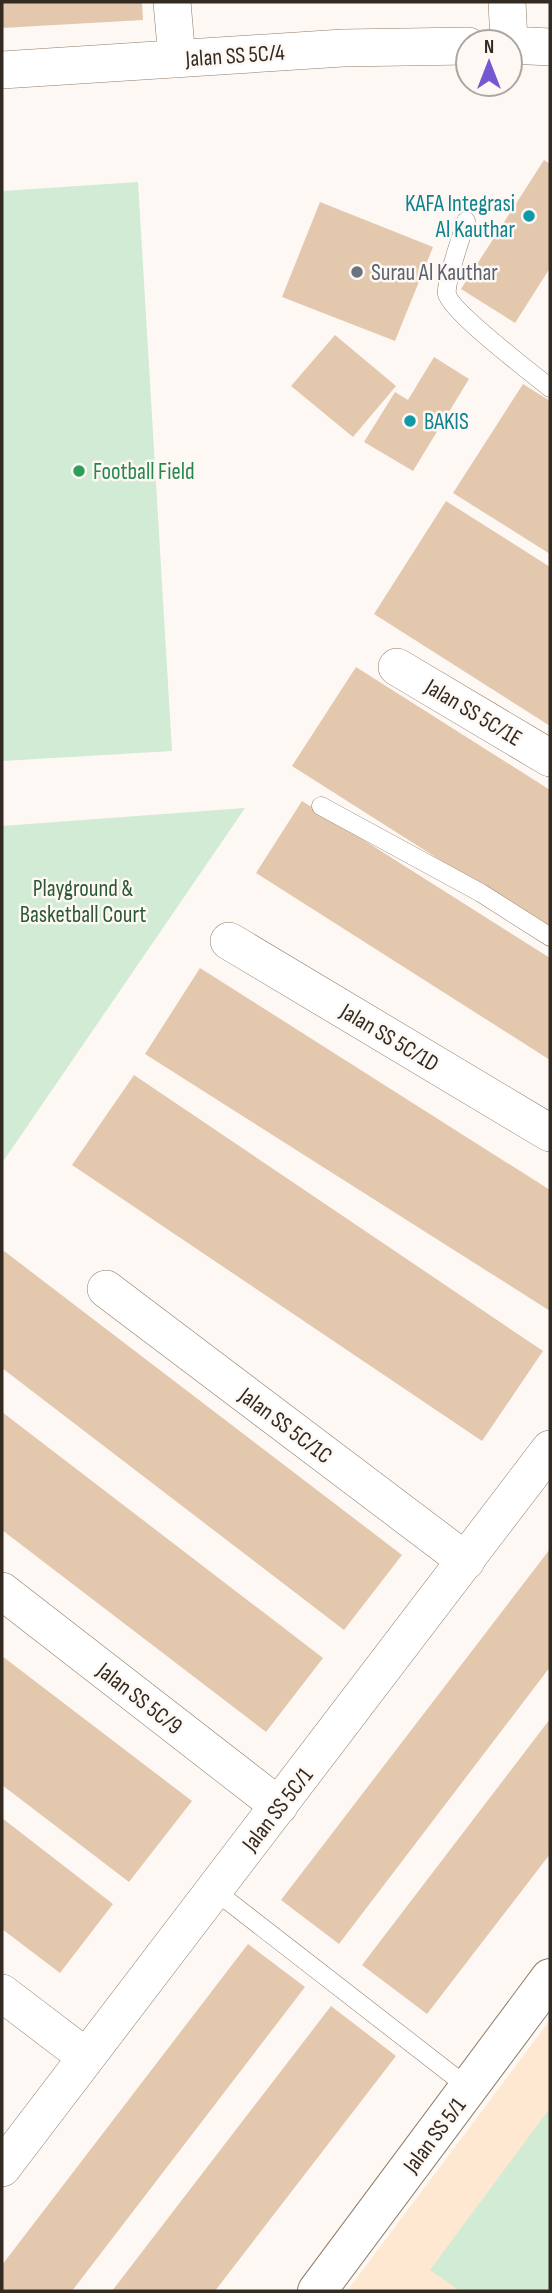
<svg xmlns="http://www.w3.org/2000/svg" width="552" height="2293" font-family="'Sofia Sans Condensed',sans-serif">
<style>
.built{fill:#ffe8d2}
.green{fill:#d1ebd4}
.building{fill:#e3c8ae}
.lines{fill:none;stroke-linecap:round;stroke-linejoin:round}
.service-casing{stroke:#907c69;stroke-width:19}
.minor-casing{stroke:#907c69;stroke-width:38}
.tertiary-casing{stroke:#907c69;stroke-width:40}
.service{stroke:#fff;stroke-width:18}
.minor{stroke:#fff;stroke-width:37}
.tertiary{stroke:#fff;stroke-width:38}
.culture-dot{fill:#0f9aa8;stroke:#fdf8f4;stroke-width:2.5}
.worship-dot{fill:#6b7280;stroke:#fdf8f4;stroke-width:2.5}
.leisure-dot{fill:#2e9e5b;stroke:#fdf8f4;stroke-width:2.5}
.labels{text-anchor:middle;stroke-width:5;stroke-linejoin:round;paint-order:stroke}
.street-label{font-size:23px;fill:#332a22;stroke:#fdf8f4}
.culture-label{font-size:23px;fill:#0d838f;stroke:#fdf8f4;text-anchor:end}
.worship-label{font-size:23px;fill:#5b616d;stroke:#fdf8f4;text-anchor:start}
.leisure-label{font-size:23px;fill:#27864d;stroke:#fdf8f4;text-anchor:start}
.park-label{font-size:23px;fill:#2c5835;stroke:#fdf8f4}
</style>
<rect width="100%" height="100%" fill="#fdf8f4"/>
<path class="built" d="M550 2020V2291H347Z"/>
<path class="green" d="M138 182 172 751 2 761V191Z
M245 808 2 1163V826Z
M550 2108V2291H460L430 2270Z"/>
<path class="building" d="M2 2H142L143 20 2 28Z
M544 160 550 164V268L515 323 461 289Z
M320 202 433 247 395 341 282 297Z
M335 335 396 386 353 437 291 386Z
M434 357 469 379 413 471 364 442 395 392 408 400Z
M523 384 550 401V554L453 493Z
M446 501 550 567V726L374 614Z
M356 667 550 790V930L292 766Z
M302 801 550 958V1060L256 873Z
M200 968 550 1190V1311L145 1054Z
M134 1075 543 1351 482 1441 72 1165Z
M4 1251 402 1555 344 1630 2 1368V1254Z
M2 1412 323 1658 266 1732 2 1530Z
M550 1549V1667L339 1944 281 1900Z
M2 1656 192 1801 129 1882 2 1785Z
M550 1719V1854L427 2014 362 1965Z
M2 1818 113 1904 60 1973 2 1929Z
M248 1944 305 1987 72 2291H2V2265Z
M331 2006 396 2056 215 2291H112Z"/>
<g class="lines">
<g class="service-casing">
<path id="service" d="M466 221C462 235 445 283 447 294 451 312 532 373 550 388
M321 806 481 893 550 937
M214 1890 469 2088"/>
</g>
<g class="minor-casing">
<path id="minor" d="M172 2 177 59
M507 2 509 42
M510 45 550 47
M2 70 343 48 468 46
M397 667 550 758
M229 941 550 1133
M106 1289 466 1561
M2 1591 279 1806
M2 1993 86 2057
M2 2168 550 1449"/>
</g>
<g class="tertiary-casing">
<path id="tertiary" d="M317 2291 550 1978"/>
</g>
<use href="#service" class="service"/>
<use href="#minor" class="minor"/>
<use href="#tertiary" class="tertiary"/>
</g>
<g class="culture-dot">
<circle cx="529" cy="216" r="7"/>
<circle cx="410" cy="421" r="7"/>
</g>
<circle class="worship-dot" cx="357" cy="272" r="7"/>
<circle class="leisure-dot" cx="79" cy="471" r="7"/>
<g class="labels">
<g class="street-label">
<text transform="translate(235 55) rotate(-4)" y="8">Jalan SS 5C/4</text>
<text transform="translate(474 712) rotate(31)" y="8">Jalan SS 5C/1E</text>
<text transform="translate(390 1037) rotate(31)" y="8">Jalan SS 5C/1D</text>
<text transform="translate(286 1425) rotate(37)" y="8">Jalan SS 5C/1C</text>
<text transform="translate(140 1698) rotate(38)" y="8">Jalan SS 5C/9</text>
<text transform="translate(277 1809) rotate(-52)" y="8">Jalan SS 5C/1</text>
<text transform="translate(434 2135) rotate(-53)" y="8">Jalan SS 5/1</text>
</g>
<g class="culture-label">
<text x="515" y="211">KAFA Integrasi<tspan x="515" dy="26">Al Kauthar</tspan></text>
<text x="424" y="429" text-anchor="start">BAKIS</text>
</g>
<g class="worship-label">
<text x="371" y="280">Surau Al Kauthar</text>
</g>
<g class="leisure-label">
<text x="93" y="479">Football Field</text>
</g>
<g class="park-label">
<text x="83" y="896">Playground &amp;<tspan x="83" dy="26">Basketball Court</tspan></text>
</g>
</g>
<rect width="552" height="2293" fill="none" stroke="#332a22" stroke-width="7"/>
<g transform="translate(489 63)"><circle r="33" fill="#fdf8f4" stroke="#aca6a0" stroke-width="2"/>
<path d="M0-5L12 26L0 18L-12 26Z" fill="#7557d1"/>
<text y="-10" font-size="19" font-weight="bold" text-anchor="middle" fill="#332a22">N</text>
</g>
</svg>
